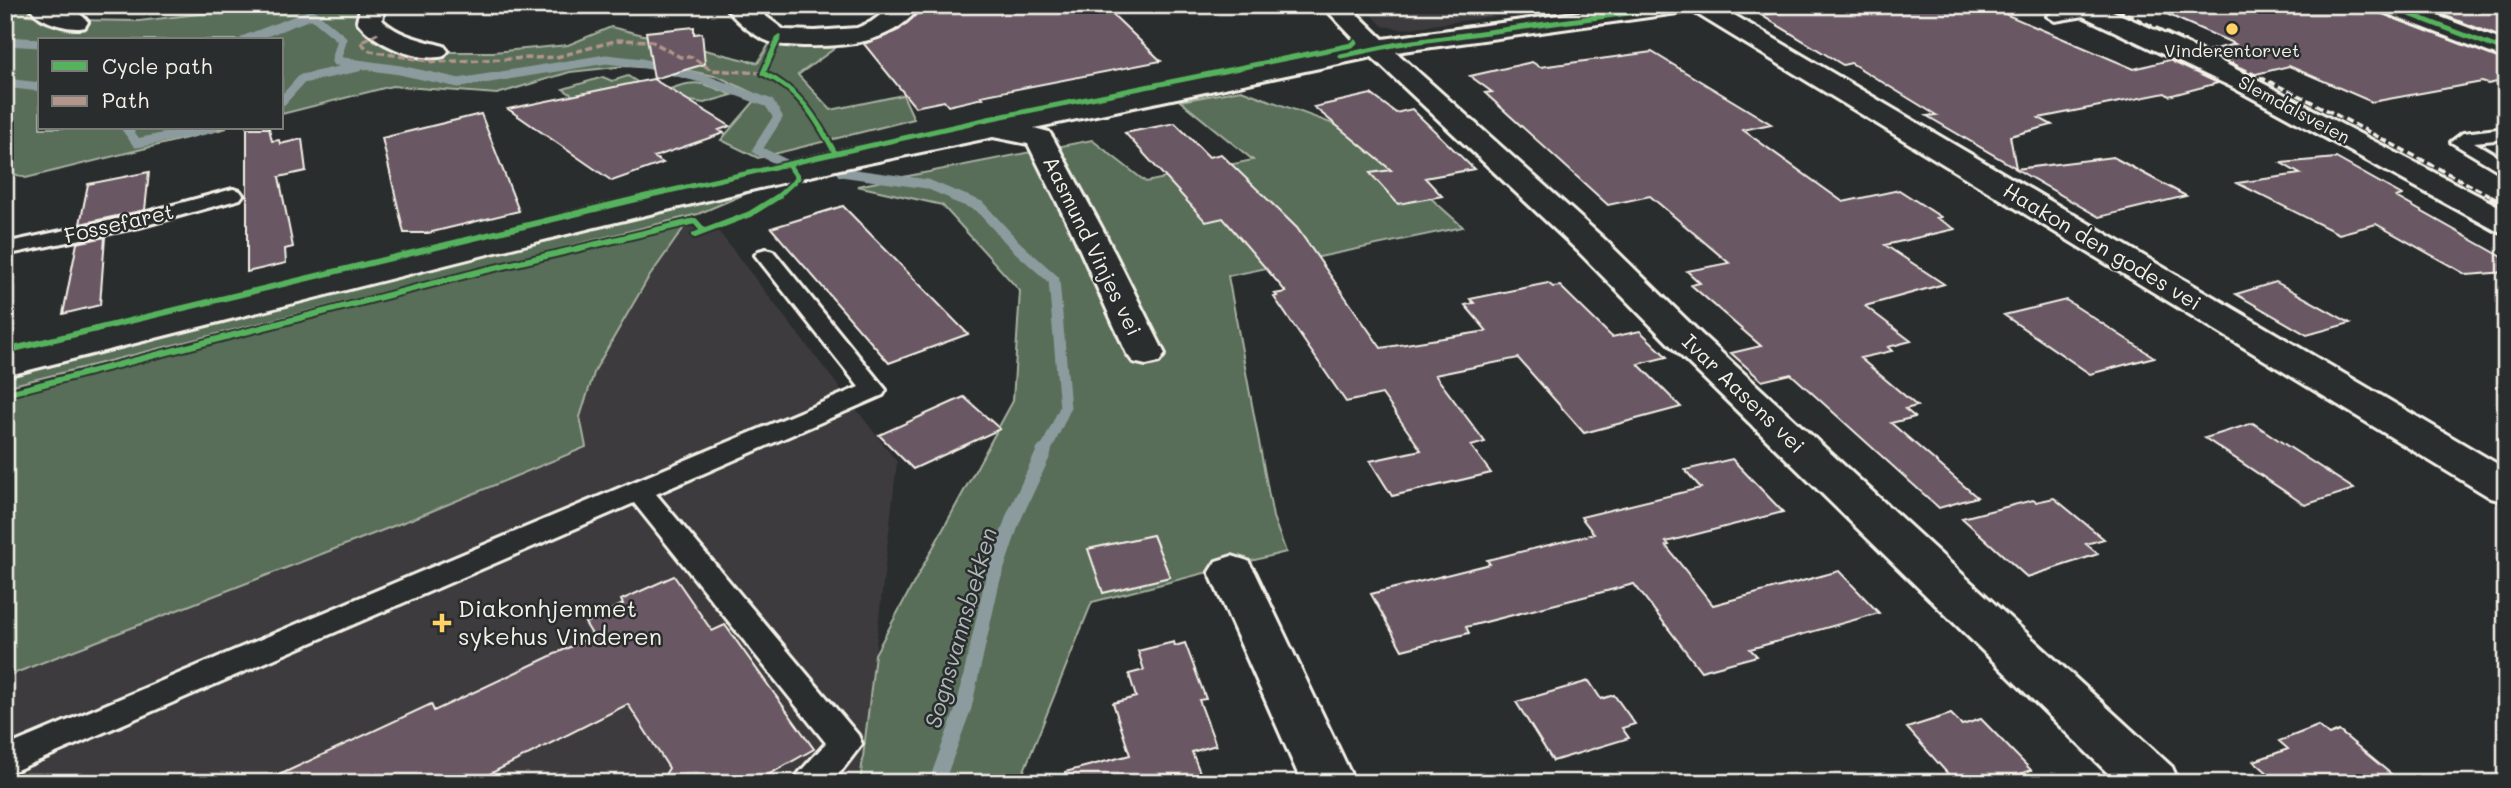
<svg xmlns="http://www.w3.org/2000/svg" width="2511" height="788" font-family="Mali,sans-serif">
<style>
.built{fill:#3d3a3e}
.green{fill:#596e59;stroke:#a6b0a0;stroke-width:2}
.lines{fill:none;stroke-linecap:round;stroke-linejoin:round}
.stream-far2{stroke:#8c9b9e;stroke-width:9}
.stream-far1{stroke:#8c9b9e;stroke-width:11}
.stream{stroke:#8c9b9e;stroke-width:15}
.building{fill:#695963;stroke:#f4f1e8;stroke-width:2}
.service-casing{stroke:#f4f1e8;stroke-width:6}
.minor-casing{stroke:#f4f1e8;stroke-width:6}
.secondary-casing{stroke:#f4f1e8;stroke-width:6}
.service{fill:#2a2d2e;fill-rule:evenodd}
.minor{fill:#2a2d2e;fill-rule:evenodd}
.secondary{fill:#2a2d2e;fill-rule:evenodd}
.rail-far1{stroke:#f4f1e8;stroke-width:3.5;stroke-dasharray:7 3.5;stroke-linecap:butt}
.rail{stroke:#f4f1e8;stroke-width:5;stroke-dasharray:10 5;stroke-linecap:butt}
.quiet{stroke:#b2968c;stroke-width:3.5;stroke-dasharray:7 3.5;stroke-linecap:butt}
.cycleway-far1-casing{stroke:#2a2d2e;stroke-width:9}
.cycleway-casing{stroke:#2a2d2e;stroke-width:10}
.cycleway-far1{stroke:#56b35d;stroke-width:5}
.cycleway{stroke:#56b35d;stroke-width:6}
.poi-dot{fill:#ffd166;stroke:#2a2d2e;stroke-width:2.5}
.labels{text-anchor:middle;stroke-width:5;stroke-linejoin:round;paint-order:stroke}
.far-poi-label{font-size:18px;fill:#f4f1e8;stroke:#2a2d2e}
.far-street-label{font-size:18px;fill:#f4f1e8;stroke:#2a2d2e}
.street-label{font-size:21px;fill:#f4f1e8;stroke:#2a2d2e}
.water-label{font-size:23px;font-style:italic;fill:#afb8b6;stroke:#2a2d2e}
.near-poi-label{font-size:24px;fill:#f4f1e8;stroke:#2a2d2e;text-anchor:start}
</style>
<rect width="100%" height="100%" fill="#2a2d2e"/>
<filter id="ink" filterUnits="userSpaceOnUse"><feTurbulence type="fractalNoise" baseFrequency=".0143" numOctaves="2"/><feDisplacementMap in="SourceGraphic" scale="14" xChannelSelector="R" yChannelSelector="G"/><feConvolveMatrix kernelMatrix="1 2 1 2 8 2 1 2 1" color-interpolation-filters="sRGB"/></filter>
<g filter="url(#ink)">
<path class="built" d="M1361 5H1578L1402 29 1383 26Z
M685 226 719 232 897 462 860 783H5V397L514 266Z"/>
<path class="green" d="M5 5H32L27 15 74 20 139 21 274 5H367L373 20 432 52H493L568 45 611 27 758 63 772 39 845 41 798 75 831 110 903 95 914 119 758 158 721 140 759 96 719 77 690 71 626 66 570 72 497 94 392 86 282 114V40H40V128H227L26 178 5 171Z
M628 76 656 94C695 80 694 79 732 95L704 103 691 101 586 104 563 89 603 77 612 81Z
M1241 90 1358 133 1463 227 1228 276 1273 517 1286 552 1092 602 1019 783H860L875 654 1013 401 1020 291 942 205 857 186 1092 140 1146 182 1253 160 1180 101Z
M759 188 698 214 5 387V374L564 233Z
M685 226 647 280 595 370 580 417 586 447 427 513 5 677V397L514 266Z"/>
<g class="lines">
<path class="stream-far2" d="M245 40 312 14 342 39 336 61 400 70 459 83 606 59 642 63 704 79 769 103 778 117 757 150 784 163
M5 41 40 43
M5 83 40 87
M282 101 302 79 358 67
M126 128 137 143 213 128
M841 172 927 184 958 197"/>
<path class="stream-far1" d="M954 196 979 206 1016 246 1054 280 1065 408 1044 454"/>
<path class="stream" d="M936 783 964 707 992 582 1013 519 1044 452"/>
</g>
<path class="building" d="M960 5H1103L1161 61 981 96 983 98 948 106 944 101 915 107 864 44 899 30 917 13Z
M1831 5H1984L2134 69 2169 60 2218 83 2169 96 2165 93 2039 118 2052 125 2010 136 2016 168 1927 116 1936 115 1851 63 1843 65 1761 15Z
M2146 5H2372L2377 12 2506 61V80L2488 84 2482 82 2372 102 2289 66 2252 75 2207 51 2235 44Z
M2417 5H2506V39Z
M694 27V34L702 33 705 64 654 79 646 32Z
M1652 52 1771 124 1743 130 1843 202 1899 190 1941 217 1937 218 1955 229 1885 245 1944 284 1865 306 1911 341 1888 347 1892 351 1860 358 1917 406 1905 409 1915 417 1891 423 1977 497 1939 508 1791 374 1762 381 1731 353 1761 346 1691 285 1700 283 1687 271 1729 263 1650 196 1608 205 1485 93 1492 92 1470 76 1532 62 1540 67Z
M653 79 730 126 719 130 724 133 654 157 663 163 612 181 508 109Z
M1371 94 1396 113 1412 109 1474 169 1425 178 1442 196 1398 204 1370 173 1391 170 1314 107Z
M481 114 519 211 428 233H404L382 138Z
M1175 123 1209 157 1221 154 1297 228 1381 348 1487 331 1465 305 1474 303 1470 299 1548 283 1553 287 1560 286 1612 337 1640 331 1667 357 1638 364 1681 407 1584 433 1518 358 1435 375 1485 442 1471 446 1491 473 1392 496 1370 461 1421 450 1382 394 1346 402 1274 297 1277 296 1275 294 1286 292 1223 218 1206 222 1125 133Z
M247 128H269L272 141 279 140 280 144 302 139 306 171 279 177 293 247 285 249 286 263 247 272Z
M2113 157 2186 196 2099 217 2016 169Z
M2336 158 2402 195 2396 197 2506 259V272L2467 275 2376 224 2339 234 2237 183 2300 174 2281 163Z
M149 172 145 210 80 224 88 184Z
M843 206 968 334 889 363 771 228Z
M105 237 100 305 63 314 77 243Z
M2276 282 2350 323 2307 335 2236 294Z
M2066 300 2154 357 2090 374 2004 315Z
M964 397 1000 429 913 469 879 435Z
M2253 423 2286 445 2354 489 2305 505 2205 438Z
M1732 459 1783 512 1666 542 1669 545 1666 546 1713 605 1839 571 1879 613 1750 649 1757 656 1701 671 1634 584 1466 627 1469 633 1402 650 1371 594 1490 564 1487 560 1594 534 1581 517 1701 488 1685 470Z
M2054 498 2104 539 2086 544 2098 554 2027 577 1962 518 2033 500 2036 502Z
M1153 535 1170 577 1103 593 1088 549Z
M674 576 712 631 725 625 814 749 754 783H660L669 768 628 704 472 783H262L431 704 434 711 593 636 585 623 623 604 621 600Z
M1174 642 1175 646 1185 643 1206 699 1199 700 1216 745 1192 752 1204 783H1066L1065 772 1130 755 1113 703 1136 697 1129 674 1144 670 1138 651Z
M1589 681 1601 699 1614 695 1635 724 1622 728 1629 738 1553 761 1516 702Z
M1951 714 1962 725 1981 719 2031 770 1994 783H1956L1907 728Z
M2318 726 2329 735 2339 731 2402 783H2279L2254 761 2288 749 2279 741Z"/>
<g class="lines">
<g class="service-casing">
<path id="service" d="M2091 6 2096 8 2099 11 2096 14 2055 21 2047 16 2055 11Z
M2506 128V139L2474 142 2506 161V175L2451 142 2463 133Z
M233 189 240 191 243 195 240 199 139 227 5 255V243L136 215Z
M766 249 773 251 886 390 883 395 656 494 858 735 862 744 832 783H794L799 773 826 743 634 503 5 775V747L859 387 755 255 759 251Z"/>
</g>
<g class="minor-casing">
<path id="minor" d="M34 5C51 5 77 6 88 22L85 27C71 31 40 22 32 10Z
M361 5H385L382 20C399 36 422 40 444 46L448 51 444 56C418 63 372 43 357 21Z
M724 5H751L784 30 815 31 857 28 871 22 894 5H921C895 43 845 47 803 46 792 45 780 46 770 42 755 37 733 19 724 5Z
M1322 5H1348L1383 39 1632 5H1717L2506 469V502L2491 498 1692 11 1396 52 1602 237 1701 334 2172 767 2179 783H2118L1675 350 1578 251 1372 57 1034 128 1049 132 1053 138 1103 230 1165 354 1159 362 1146 365 1133 362 1127 354 1071 230 1028 144 993 137 840 169 591 228 5 376V354L588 209 840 151 1359 44Z
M2374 5H2409L2506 42V59L2378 10Z
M1232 556 1248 561 1255 572 1355 783H1302L1209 572 1216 561Z"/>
</g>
<g class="secondary-casing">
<path id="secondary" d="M2066 5H2099L2197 49 2506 210V233L2495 230 2232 87 2070 10Z"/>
</g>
<use href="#service" class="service"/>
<use href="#minor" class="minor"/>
<use href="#secondary" class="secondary"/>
<path class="rail-far1" d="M2108 5 2304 98 2493 197"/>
<path class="rail" d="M2490 196 2506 204"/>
<path class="quiet" d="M378 33 360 42 370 51 434 62 557 57 618 40 651 41 680 57H692L711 70 763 73"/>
<g class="cycleway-far1-casing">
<path id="cycleway-far1" d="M2386 5 2506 51
M779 37 763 73C800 90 816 118 835 153
M1341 56 1398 44 1688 5
M642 197 988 119 1352 45 1355 42
M777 197 798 178 788 164"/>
</g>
<g class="cycleway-casing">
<path id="cycleway" d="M695 235 750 214 779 196
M5 351 649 196
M5 394 478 272 695 221 703 230"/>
</g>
<use href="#cycleway-far1" class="cycleway-far1"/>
<use href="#cycleway" class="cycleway"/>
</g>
</g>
<g class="poi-dot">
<circle cx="2232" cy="29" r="7"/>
<path d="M438.5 612.5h7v7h7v7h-7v7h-7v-7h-7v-7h7z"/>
</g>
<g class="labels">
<g class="far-poi-label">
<text x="2232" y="57">Vinderentorvet</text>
</g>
<g class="far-street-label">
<text transform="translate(2294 110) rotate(28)" y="6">Slemdalsveien</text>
</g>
<g class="street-label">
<text transform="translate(119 224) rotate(-13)" y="7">Fossefaret</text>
<text transform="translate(1092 246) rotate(64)" y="7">Aasmund Vinjes vei</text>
<text transform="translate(2102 247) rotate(31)" y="7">Haakon den godes vei</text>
<text transform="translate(1743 394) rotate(44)" y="7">Ivar Aasens vei</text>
</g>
<g class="water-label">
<text transform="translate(961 628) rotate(-74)" y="8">Sognsvannsbekken</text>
</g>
<g class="near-poi-label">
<text x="458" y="617">Diakonhjemmet<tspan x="458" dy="28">sykehus Vinderen</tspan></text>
</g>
</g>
<rect width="2511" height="788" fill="none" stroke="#2a2d2e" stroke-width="28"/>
<rect x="14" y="14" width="2483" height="760" fill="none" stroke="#f4f1e8" stroke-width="2.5" filter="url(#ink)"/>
<rect x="38" y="38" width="245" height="91" fill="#2a2d2e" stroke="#7b7b78" stroke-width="2"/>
<rect x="52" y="61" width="35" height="10" fill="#56b35d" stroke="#7b7b78" stroke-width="2"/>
<text x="102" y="74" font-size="21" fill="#f4f1e8">Cycle path</text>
<rect x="52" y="96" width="35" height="10" fill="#b2968c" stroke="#7b7b78" stroke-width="2"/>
<text x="102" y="108" font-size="21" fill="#f4f1e8">Path</text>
</svg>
